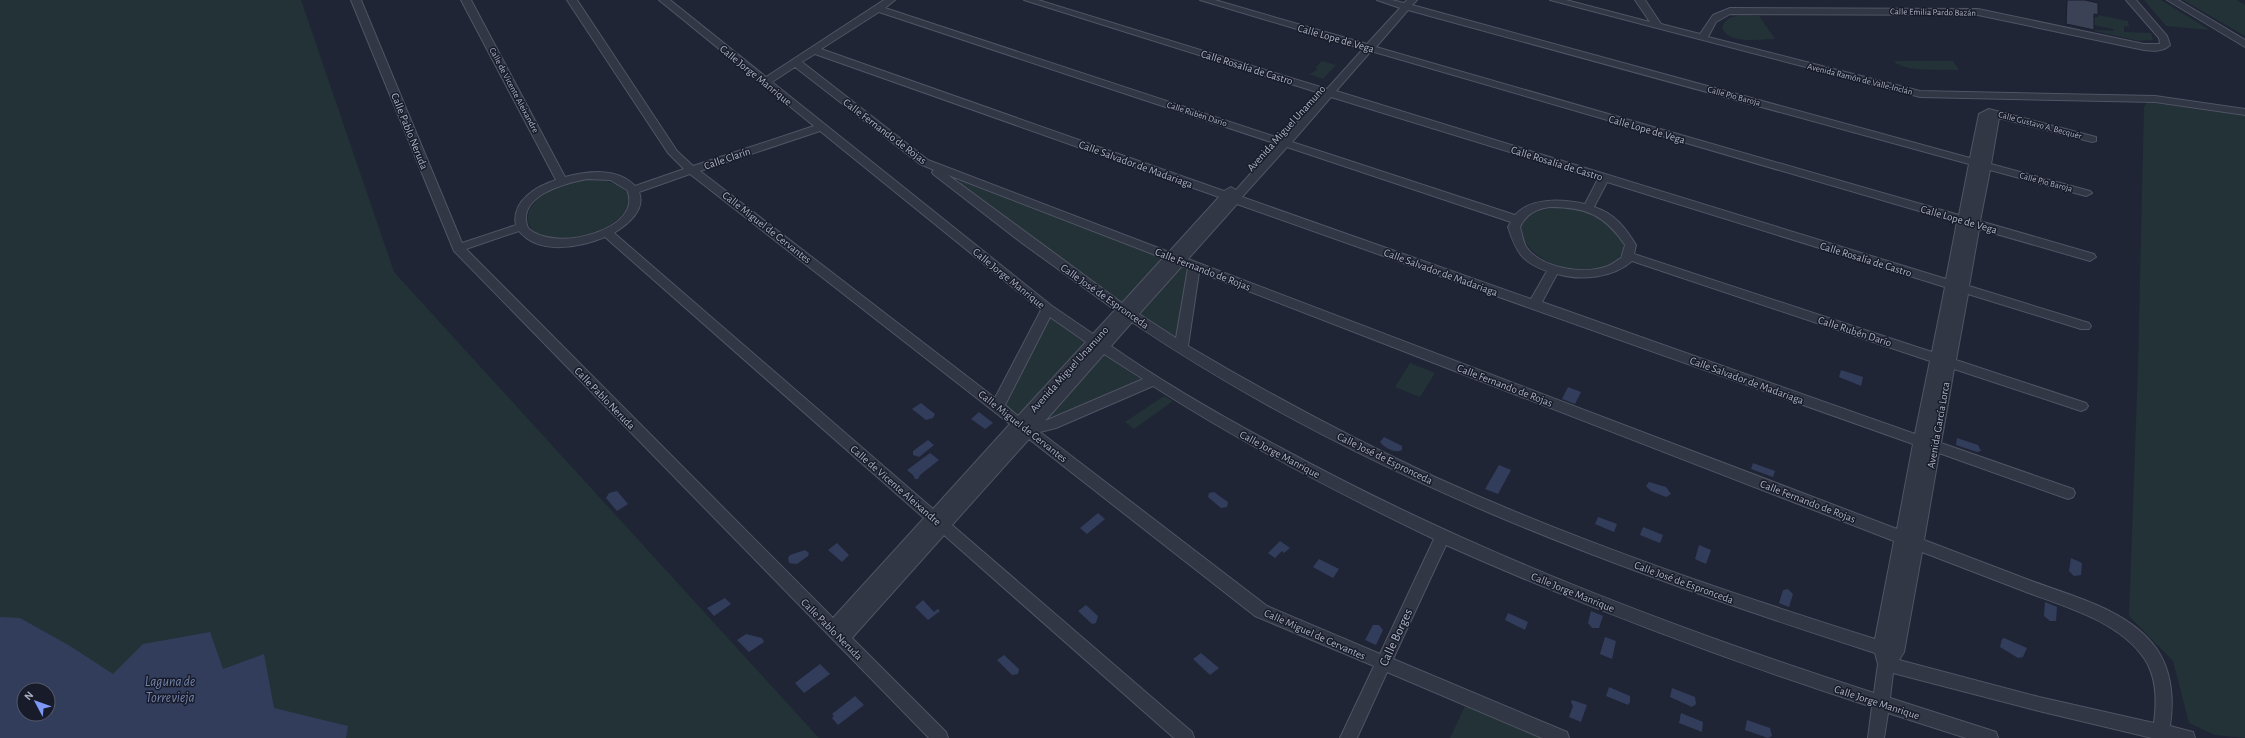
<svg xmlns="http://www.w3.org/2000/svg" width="2245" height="738" font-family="'Alegreya Sans',sans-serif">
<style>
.green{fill:#223237;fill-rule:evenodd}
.water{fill:#323d5c;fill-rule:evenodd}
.building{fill:#3b4256;stroke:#1a1e2c}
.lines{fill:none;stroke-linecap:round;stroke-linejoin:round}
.minor-casing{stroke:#505464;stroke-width:2}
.minor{fill:#323745;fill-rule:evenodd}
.labels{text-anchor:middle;stroke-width:3;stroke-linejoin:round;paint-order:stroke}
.far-street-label{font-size:9px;fill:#acb1c3;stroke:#181c2a}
.street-label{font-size:11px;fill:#acb1c3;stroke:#181c2a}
.near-street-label{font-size:13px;fill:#acb1c3;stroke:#181c2a}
.near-water-label{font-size:14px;font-style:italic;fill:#7483ab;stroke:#181c2a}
</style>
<rect width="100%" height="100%" fill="#1f2535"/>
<path class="green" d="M0 0H301L394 272 819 738H0ZM24 690H48V714H24Z
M2144 0H2161L2210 30 2166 26Z
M2183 0H2237L2245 5V36Z
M2098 15 2128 21 2129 27 2124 26V32L2151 33 2153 40 2139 41 2029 16 2094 30 2114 31 2113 29 2094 25V17H2098Z
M1759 16 1775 39C1760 39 1729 45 1722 28 1726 12 1746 16 1759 16Z
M1322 61 1336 65 1323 79 1309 74 1317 70 1316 67Z
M1894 61H1953L1959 70C1943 69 1904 73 1894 61Z
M2147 102 2245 116V738L2215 735 2189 723 2173 661 2129 616 2138 367 2144 107Z
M601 179 623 187 629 197C627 240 525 254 528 217 528 210 533 203 538 199 556 184 579 179 601 179Z
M961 181 1160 257 1162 259 1122 303H1120L959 183Z
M1566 208C1585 210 1639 230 1619 257 1613 266 1600 269 1589 270 1527 273 1484 206 1566 208Z
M1180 266 1188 269 1176 335 1174 337 1138 314Z
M1050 318 1087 342 1022 415 1018 416 1005 405Z
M1102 355H1106L1140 379 1047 419Z
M1410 363 1435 373 1420 397 1395 387Z
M1164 396 1173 401 1134 429 1125 422Z
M1465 706 1474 710 1541 738H1450Z"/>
<path class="water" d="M1841 370 1863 377 1861 386 1839 377Z
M1568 387 1581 392 1575 404 1562 399Z
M921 403 935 414 933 418 926 420 912 409Z
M979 412 993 423 985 429 971 419Z
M1384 437 1402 446V450C1395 454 1385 448 1380 442Z
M1957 438 1978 445 1981 451 1977 452 1956 445Z
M928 440 934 445 919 457 913 455V451Z
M930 453 939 460 920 475 918 479H915L913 475 907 470Z
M1753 463 1775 471 1773 477 1751 469Z
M1499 465 1511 470 1498 494 1485 489Z
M1649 482 1666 487 1671 494 1666 497 1651 491 1646 486Z
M617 491 628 504 617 511 606 498 609 493Z
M1214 492 1228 502 1227 507 1221 508 1208 497 1209 493Z
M1098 513 1105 519 1087 534 1080 528Z
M1598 517 1617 524 1614 532 1595 524Z
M1643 527 1663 535 1660 543 1640 535Z
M1280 541 1290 548 1284 553 1282 551 1275 558 1268 553Z
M837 543 849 555 842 562 828 550Z
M1699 545 1711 550 1706 564 1695 559Z
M805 550 809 553 808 556 797 564 789 563 788 558 790 555Z
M2071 558 2082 563 2081 575 2074 576 2069 571Z
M1319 559 1339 569 1333 578 1313 567Z
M1788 589 1793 594 1789 607 1779 603 1783 590Z
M725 598 731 604 714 616 707 608Z
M923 600 934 612 938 609 940 611 928 620 915 607Z
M2045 602 2057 607 2056 621H2050L2044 616Z
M1086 605 1098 616 1096 623 1092 624 1078 611Z
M1591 611 1603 616 1599 628H1592L1588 623Z
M1508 613 1528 622 1525 630 1505 620Z
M0 617 20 618 70 646 113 674 143 644 210 632 223 669 264 654 274 708 348 726 346 738H0ZM24 690H48V714H24Z
M1373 625H1379L1383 630 1376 645 1365 640Z
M746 634 762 638 764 642 749 652 737 640Z
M1605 637 1616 641 1612 659 1600 654Z
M2004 638 2027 648 2023 657 2018 658 2000 647 2002 639Z
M1201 653 1219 668 1210 675 1193 659Z
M1004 655 1019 669 1018 674 1012 675 997 660Z
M820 664 830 674 804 693 795 683Z
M1609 687 1630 696V702L1628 705 1606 696Z
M1672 688 1695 697 1696 704 1692 707 1670 697Z
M855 696 864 705 838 725 832 718 834 716 832 714Z
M1572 700 1587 705 1581 722 1569 717 1573 706 1571 702Z
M1681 713 1703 722 1702 732 1679 723Z
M1747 720 1770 728 1772 736 1768 738 1745 730Z"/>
<path class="building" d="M2067 0H2085L2098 3V15L2094 14V30L2066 24Z"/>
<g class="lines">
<g class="minor-casing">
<path id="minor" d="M351 0H361L462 243 516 225C511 201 537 186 556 180L461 0H471L565 177C588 171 617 167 635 186L684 169 668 153 567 0H577L677 151 693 166 814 126 659 0H670L766 77 884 0H895L885 8 1282 139 1323 94 1024 0H1038L1327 89 1363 49 1200 0H1215L1367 44 1400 8 1377 0H1392L1404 3 1407 0H1417L1412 5 1970 158 1979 114 1989 109 2096 137V141L2092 142 1999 118 1991 164 2090 191 2092 193 2086 196 1990 170 1980 221 2094 254 2096 257 2090 261 1979 229 1969 286 2089 323 2091 326 2089 329H2081L1968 294 1956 360 2086 403 2088 406 2086 409 2081 411 1954 369 1941 443 2073 489 2075 493 2073 497 2068 499 1939 453 1924 540C1959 553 1994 567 2029 580 2071 596 2128 609 2156 648 2172 671 2174 699 2170 726L2193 732 2195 738H2152L2039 711 1893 673 1890 698 1990 730 1996 732 1998 738H1966L1888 713 1884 738H1868L1872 707C1727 660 1585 607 1446 545L1393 659 1567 732 1569 738H1542L1387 672 1357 738H1340L1374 666 1255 616 1029 439 952 525 1192 732 1194 738H1174L944 535 852 638 946 732 948 738H929L454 251ZM1408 10 1969 164 1959 215 1376 47ZM879 12 1277 144 1236 190 1231 187 1224 191 821 49ZM1371 51 1957 222 1946 279 1336 91ZM815 54 1219 197 1169 252 928 160 802 62ZM795 67 920 164 934 170 932 172 933 174 1022 243 1115 310 1093 334 1052 306 772 82ZM1331 97 1598 179 1585 204C1563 199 1531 197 1515 215L1292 142ZM820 131 1041 310 995 398 700 171ZM1287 147 1511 222 1508 227C1516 251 1521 262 1547 271L1531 299 1242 197ZM690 174 1010 424 933 509 614 233C628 224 646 210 639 192ZM948 175 1163 258 1122 303ZM587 179 610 180 627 190C645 229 554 254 528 228 515 196 566 183 587 179ZM1607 182 1945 287 1932 352 1634 254 1636 245C1625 227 1615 214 1594 207ZM1237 204 1913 444 1897 529 1188 259ZM1550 207C1586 207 1605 215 1625 245L1621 258C1617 260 1613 264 1608 266 1585 275 1543 269 1527 248 1523 243 1522 233 1520 227 1526 214 1536 209 1550 207ZM519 231C539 256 581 247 605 237L924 518 833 618 466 249ZM1632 261 1930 361 1915 434 1542 302 1557 274C1581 281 1613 278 1632 261ZM1182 266 1188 268 1176 338 1139 314ZM1199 272 1894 541 1875 639C1726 592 1579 542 1437 478 1351 438 1269 394 1188 346ZM1050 317 1086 342 1018 416 1005 405ZM1132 322C1358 475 1617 570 1875 653L1878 664 1874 693C1670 627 1470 551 1281 448 1223 417 1165 384 1111 346ZM1104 354 1143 379 1045 421ZM1153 386C1243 444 1338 493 1434 539L1380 654 1267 606 1040 432 1056 428ZM1922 552C1955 565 1988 577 2021 590 2062 606 2118 620 2144 658 2157 677 2157 701 2154 723L2039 697 1899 660 1904 652Z
M1550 0H1566L1650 22 1635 0H1645L1661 24 1700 34 1713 15 1730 8 1978 9 2144 44H2160L2159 38 2126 0H2136L2167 36 2170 45C2163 52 2153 51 2144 50L1978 15 1730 14 1716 22 1708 37 1920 91 2155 96 2245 109V115L2155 102 1920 97Z
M2167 0H2178L2245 40V47Z"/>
</g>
<use href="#minor" class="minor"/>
</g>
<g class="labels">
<g class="far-street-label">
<text transform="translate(1933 12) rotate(1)" y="3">Calle Emilia Pardo Bazán</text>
<text transform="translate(1860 79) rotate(14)" y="3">Avenida Ramón de Valle-Inclán</text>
<text transform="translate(514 90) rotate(62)" y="3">Calle de Vicente Aleixandre</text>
<text transform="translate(1734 96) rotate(15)" y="3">Calle Pío Baroja</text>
<text transform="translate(1197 114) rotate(18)" y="3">Calle Rubén Darío</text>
<text transform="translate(2040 125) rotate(15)" y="3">Calle Gustavo A. Becquér</text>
<text transform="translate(2046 182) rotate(15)" y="3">Calle Pío Baroja</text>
</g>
<g class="street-label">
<text transform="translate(1336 38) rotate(16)" y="4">Calle Lope de Vega</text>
<text transform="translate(1247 67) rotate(17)" y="4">Calle Rosalía de Castro</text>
<text transform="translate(756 75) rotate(39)" y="4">Calle Jorge Manrique</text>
<text transform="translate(1286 128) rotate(-48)" y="4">Avenida Miguel Unamuno</text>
<text transform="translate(1647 129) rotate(16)" y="4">Calle Lope de Vega</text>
<text transform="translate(410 131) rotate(68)" y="4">Calle Pablo Neruda</text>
<text transform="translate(885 131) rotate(37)" y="4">Calle Fernando de Rojas</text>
<text transform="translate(727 158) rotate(-19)" y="4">Calle Clarín</text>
<text transform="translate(1557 163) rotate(17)" y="4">Calle Rosalía de Castro</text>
<text transform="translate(1136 164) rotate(20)" y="4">Calle Salvador de Madariaga</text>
<text transform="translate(1959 219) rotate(16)" y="4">Calle Lope de Vega</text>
<text transform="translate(767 227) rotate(38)" y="4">Calle Miguel de Cervantes</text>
<text transform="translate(1866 259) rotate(17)" y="4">Calle Rosalía de Castro</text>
<text transform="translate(1203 269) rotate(21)" y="4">Calle Fernando de Rojas</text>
<text transform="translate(1441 272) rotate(20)" y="4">Calle Salvador de Madariaga</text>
<text transform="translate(1009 278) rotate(39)" y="4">Calle Jorge Manrique</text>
<text transform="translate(1105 296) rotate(35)" y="4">Calle José de Espronceda</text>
<text transform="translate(1855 331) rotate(18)" y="4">Calle Rubén Darío</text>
<text transform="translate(1069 369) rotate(-48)" y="4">Avenida Miguel Unamuno</text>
<text transform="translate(1747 380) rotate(20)" y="4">Calle Salvador de Madariaga</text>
<text transform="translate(1505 385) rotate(21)" y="4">Calle Fernando de Rojas</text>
<text transform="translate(605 398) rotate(46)" y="4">Calle Pablo Neruda</text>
<text transform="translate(1938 425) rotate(-80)" y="4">Avenida García Lorca</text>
<text transform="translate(1023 426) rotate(38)" y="4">Calle Miguel de Cervantes</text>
<text transform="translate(1280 454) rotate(28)" y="4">Calle Jorge Manrique</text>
<text transform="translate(1385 458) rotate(26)" y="4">Calle José de Espronceda</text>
<text transform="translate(896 485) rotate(41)" y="4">Calle de Vicente Aleixandre</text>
<text transform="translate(1808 501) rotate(21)" y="4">Calle Fernando de Rojas</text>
<text transform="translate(1684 582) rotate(20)" y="4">Calle José de Espronceda</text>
<text transform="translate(1573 592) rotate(22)" y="4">Calle Jorge Manrique</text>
<text transform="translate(832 629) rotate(45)" y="4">Calle Pablo Neruda</text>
<text transform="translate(1315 634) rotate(24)" y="4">Calle Miguel de Cervantes</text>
<text transform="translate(1877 702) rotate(18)" y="4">Calle Jorge Manrique</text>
</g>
<g class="near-street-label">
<text transform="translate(1395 637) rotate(-65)" y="5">Calle Borges</text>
</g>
<g class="near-water-label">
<text x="170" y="686">Laguna de<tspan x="170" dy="16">Torrevieja</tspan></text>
</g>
</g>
<g transform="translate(36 702) rotate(311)"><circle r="19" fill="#181c2a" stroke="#535867"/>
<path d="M0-3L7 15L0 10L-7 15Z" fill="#7e98f6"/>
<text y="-6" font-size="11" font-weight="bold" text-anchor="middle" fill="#acb1c3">N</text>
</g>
</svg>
